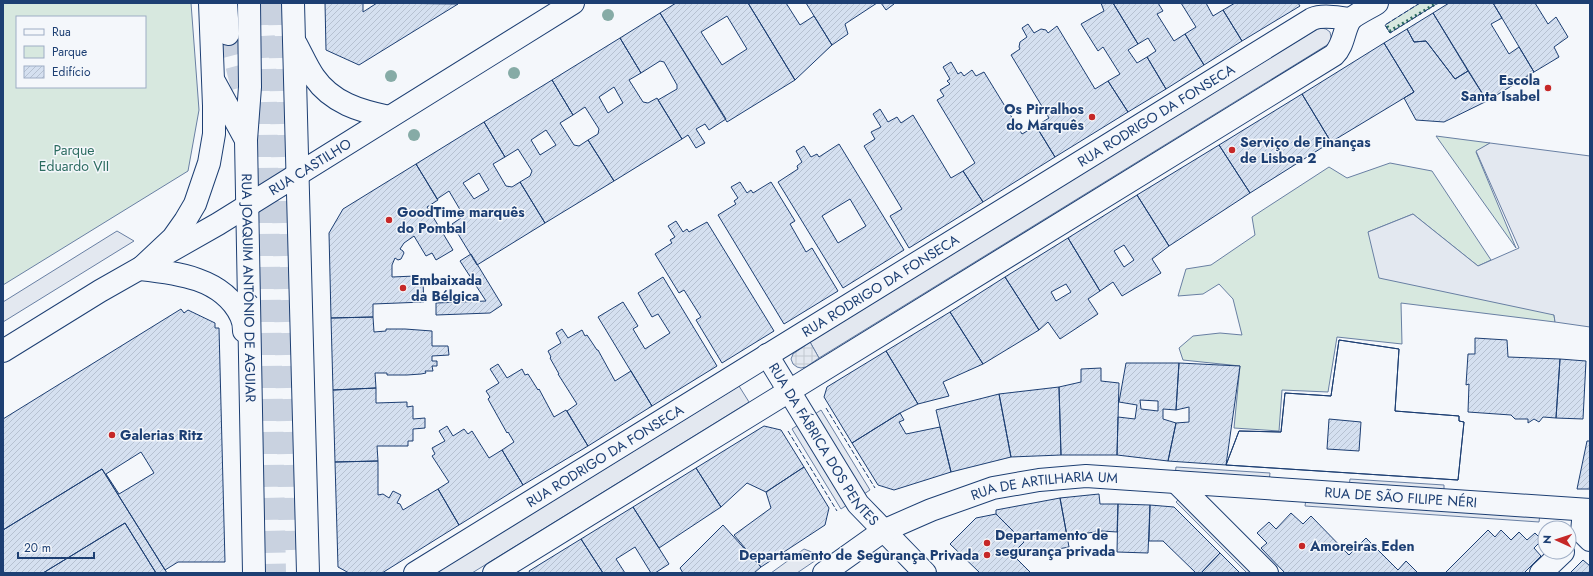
<svg xmlns="http://www.w3.org/2000/svg" width="1593" height="576" font-family="Jost,sans-serif">
<style>
.green{fill:#d7e8df;stroke:#687fa3;fill-rule:evenodd}
.parking{fill:#e3e8f0;stroke:#687fa3}
.plaza{fill:url(#plaza-grid);stroke:#687fa3}
.building{fill:url(#building-hatch);stroke:#1d3f73;fill-rule:evenodd}
.lines{fill:none;stroke-linecap:round;stroke-linejoin:round}
.highway-tunnel{stroke:#c9d2e0;stroke-width:22;stroke-dasharray:22 11;stroke-linecap:butt}
.minor-casing{stroke:#1d3f73;stroke-width:24}
.major-casing{stroke:#1d3f73;stroke-width:24}
.highway-casing{stroke:#1d3f73;stroke-width:24}
.minor{stroke:#f4f7fb;stroke-width:22}
.major{stroke:#f4f7fb;stroke-width:22}
.highway{stroke:#f4f7fb;stroke-width:22}
.hedge{stroke:#2c6c60;stroke-width:3;stroke-dasharray:2 3;stroke-linecap:butt}
.fence{stroke:#1d3f73;stroke-width:1;stroke-dasharray:5 2;stroke-linecap:butt}
.tree{fill:#86aba6}
.poi-dot{fill:#c62828;stroke:#f4f7fb;stroke-width:1.5}
.labels{text-anchor:middle;stroke-width:3;stroke-linejoin:round;paint-order:stroke}
.poi-label{font-size:14px;font-weight:bold;fill:#1d3f73;stroke:#f4f7fb;text-anchor:start}
.street-label{font-size:14px;fill:#1d3f73;stroke:#f4f7fb}
.park-label{font-size:14px;fill:#2c6c60;stroke:#f4f7fb}
</style>
<defs>
<pattern id="plaza-grid" width="8" height="8" patternUnits="userSpaceOnUse"><rect width="8" height="8" fill="#e3e8f0"/><path d="M0 4h8M4 0v8" fill="none" stroke="#c2c8d1"/></pattern>
<pattern id="building-hatch" width="6" height="6" patternUnits="userSpaceOnUse"><rect width="6" height="6" fill="#d5e0f0"/><path d="M-1 1l2-2M0 6l6-6M5 7l2-2" fill="none" stroke="#b6c1d1"/></pattern>
</defs>
<rect width="100%" height="100%" fill="#f4f7fb"/>
<path class="green" d="M3 3H191L199 110 188 171 3 285ZM17 17H145V87H17Z
M1420 3H1438L1390 33 1385 25Z
M1436 136 1490 143 1476 152 1516 248Z
M1390 163 1432 171 1491 260 1478 266 1413 214 1368 232 1554 315 1555 322 1401 303 1402 344 1337 337 1328 392 1282 390 1279 431 1234 428 1240 366 1183 360 1179 348 1193 336 1220 333 1242 335 1233 299 1219 284 1203 294 1178 296 1186 269 1211 265 1255 235 1252 217 1329 167 1347 178Z"/>
<path class="parking" d="M1321 28 1326 29 1330 32 1331 37 1330 42 1327 45 819 358 810 342 1317 29Z
M1490 143 1590 156V327L1555 322 1554 315 1379 278 1368 232 1413 214 1478 266 1519 248 1476 151Z
M117 231 134 241 3 322V302Z
M739 386 749 402 472 573H436Z
M821 410 870 490 864 494 815 414Z
M798 425 847 505 841 509 792 429Z
M1176 467 1270 473 1269 481 1175 475Z
M1350 479 1444 485V493L1349 486Z
M1181 497 1258 573H1247L1176 502Z
M1306 499 1540 514 1539 522 1305 506Z
M804 549 822 556 797 573H771Z"/>
<path class="plaza" d="M810 342 819 358 806 367 801 368 797 367 793 364 791 359 793 354Z"/>
<path class="building" d="M325 3H363V12L377 3 458 4 359 65 326 50Z
M676 3H748L795 80 727 122 660 13ZM727 16 747 49 722 65 701 32Z
M748 3H786L800 25 814 16 832 45 795 80Z
M806 3H877L845 24 848 34 832 45Z
M881 3H894V4L886 10Z
M1101 3H1113L1138 44 1128 50 1137 63 1147 57 1166 89 1128 112 1108 81 1120 74 1103 47 1098 51 1081 24 1104 11Z
M1113 3H1158L1163 11 1157 14 1174 41 1185 34 1204 65 1166 89 1147 57 1156 51 1148 38 1138 44Z
M1181 3H1206L1213 16 1223 10 1242 41 1204 65 1185 34 1196 27Z
M1235 3H1298L1300 6 1242 41 1223 10Z
M1449 3H1493L1502 18 1491 24 1509 54 1519 47 1534 72 1487 101 1433 13Z
M1493 3H1535L1548 24 1556 17 1568 37 1554 47 1559 57 1534 72Z
M660 13 726 119 709 130 705 124 696 129 705 143 696 148 688 135 682 139 658 100 677 89V85L664 62 660 61 641 73 620 38Z
M1433 13 1468 71 1455 79 1426 41 1414 42 1407 29Z
M1028 24 1034 33 1041 29 1046 30 1048 33 1057 26 1095 89 1108 81 1128 112 1055 157 1036 126 1049 118 1011 55 1020 49 1019 47 1020 42 1027 37 1022 28Z
M1407 29 1414 42 1426 41 1455 79 1468 71 1487 101 1444 122 1416 120 1404 98 1414 92 1384 43Z
M620 38 641 73 629 80 643 102 648 103 657 98 682 139 614 181 588 140 598 134 599 129 585 107 573 115 552 80ZM614 87 623 103 608 113 599 97Z
M1384 43 1414 92 1331 142 1302 94Z
M951 62 958 74 961 72 964 76 972 70 976 76 984 72 1022 134 1036 126 1055 157 983 202 963 171 975 163 937 100 944 96 940 90 950 84 947 81 950 79 943 67Z
M552 80 573 115 560 123 574 145 579 146 588 140 614 181 545 223 520 182 530 176 532 171 518 149 505 157 484 122ZM546 130 556 145 540 155 531 140Z
M1302 94 1331 142 1250 193 1219 145Z
M880 109 888 122 897 117 901 123 913 115 951 178 963 171 983 202 909 248 890 216 902 209 864 146 875 139 871 132 881 127 873 114Z
M484 122 505 157 493 164 506 186 512 187 520 182 545 223 477 265 452 224 461 218 462 213 449 191 437 199 416 164ZM479 173 489 190 474 199 463 183Z
M839 144 904 250 843 288 778 182 798 169 797 166 802 162 796 151 804 146 811 157 817 154 819 157ZM850 199 866 226 838 243 822 216Z
M1219 145 1250 193 1169 246 1137 195Z
M416 164 438 200 427 207 453 250 436 260 432 253 426 256 414 236 404 243 400 249 403 251 404 253 401 259 398 260 395 258 392 265V277L415 276V283H423L424 302 373 304V317L331 318 329 233 343 209Z
M740 182 747 193 751 190 753 193 771 182 795 221 790 224 806 252 812 248 838 291 784 324 718 215 736 204 734 201 738 198 731 187Z
M1137 195 1169 246 1152 259 1161 273 1122 296 1113 282 1100 291 1068 238ZM1124 245 1134 260 1124 267 1114 251Z
M676 221 683 232 687 229 689 232 707 222 774 331 722 363 696 320 701 317 684 290 679 293 655 254 672 243 670 240 675 237 668 226Z
M1068 238 1100 291 1088 299 1098 314 1060 339 1048 322 1039 330 1005 277ZM1066 284 1071 292 1056 301 1051 292Z
M471 254 502 305 490 313 436 315V303L486 301 460 261Z
M663 277 717 366 652 406 598 317 623 302 638 326 633 329 645 349 670 333 658 314 652 317 638 293Z
M1005 277 1039 330 983 364 950 312Z
M181 309 184 313 188 310 215 323V328H219L225 562H178L165 570 102 469 3 530V419ZM141 452 154 473 119 494 106 474Z
M950 312 983 364 943 382 949 396 918 404 886 351Z
M373 317 374 332 386 331V329H405L432 331V346H448L449 355 432 356V361H437V366H432L433 371H425L426 373 421 374 407 375H387V373H375L376 388 333 390 331 318Z
M562 329 568 338 582 330 585 336 587 335 597 350H598L615 381 631 371 652 406 588 446 567 411 577 404 558 374H559L550 358 551 357 548 351 561 343 556 333Z
M1475 338 1507 340 1508 357 1560 359 1556 418 1543 417 1539 422 1534 419 1528 423V419H1515L1511 415 1468 412 1469 384 1466 385 1468 354H1475Z
M1339 340 1399 349 1395 411 1459 416V421L1464 422 1458 480 1226 465 1239 431 1281 432 1285 393 1331 396ZM1329 419 1361 422 1359 451 1327 449Z
M1339 340 1399 349 1395 411 1459 416V421L1464 422 1458 480 1226 465 1239 431 1281 432 1285 393 1331 396Z
M886 351 918 404 900 413 852 443 824 397 827 387Z
M1560 359 1586 361 1583 419 1556 418Z
M1126 363H1179L1176 410 1163 409V419L1176 423 1168 461 1117 455 1118 417 1135 419 1137 405 1119 402ZM1140 400 1158 401V411L1141 409Z
M1179 363 1240 366 1226 465 1168 461 1176 423 1189 422V407L1176 410Z
M498 364 507 378 522 369 525 375 528 374 538 390 539 389 554 417 566 410 588 446 523 485 502 450 514 442 508 432 507 433 488 399 490 397 486 391 499 383 490 369Z
M1101 368V381L1119 383 1117 455H1061L1059 387 1081 382V369Z
M1059 387 1061 455 1011 457 999 394Z
M376 388V403L407 402V407L413 406V419L425 418V428L413 429V441H408V446H377L378 461 335 462 333 390Z
M999 394 1011 457 951 472 936 410Z
M900 413 904 420 899 422 906 434 940 427 951 472 894 490 878 485 852 443Z
M447 426 453 436 464 429 468 434 472 431 489 458 502 450 523 485 459 525 438 489 449 482 432 456 435 454 432 448 445 441 439 431Z
M764 426 781 430 804 467 766 492 747 483 721 507 696 468Z
M1587 441H1590V489H1577Z
M378 461V495L383 494 389 498 393 491 401 495 397 503 400 504 403 510 438 489 459 525 382 573H349L338 567 335 462Z
M804 467 829 508 825 525 761 567 734 535 771 508 766 492Z
M696 468 721 507 659 548 633 507Z
M102 469 167 573H156L125 523 43 573H3V530Z
M1099 494 1100 504H1118L1117 532 1102 531 1067 536 1060 498Z
M1060 498 1069 547 1014 557 1012 554 1024 542 996 514V510Z
M1118 504 1150 505 1148 553 1117 552Z
M1150 505 1174 507 1220 553 1201 573H1196L1163 541H1149Z
M633 507 669 564 655 573H651L635 547 616 559 625 573H603L581 539Z
M1291 513 1303 524 1311 516 1349 555 1366 538 1398 570 1406 561 1418 573H1285L1261 548 1267 543 1257 533 1269 522 1276 529Z
M996 514 1024 542 1012 554 1031 573H980L950 544 976 518Z
M125 523 156 573H43Z
M723 525 761 567 754 573H683L680 568Z
M1488 530 1495 537 1501 530 1511 540 1519 532 1527 540 1535 533 1542 540 1534 548 1541 556 1524 573H1445Z
M581 539 603 573H530L529 571Z
M1220 553 1240 573H1201Z
M1583 560 1590 566V573H1570Z"/>
<g class="lines">
<path class="highway-tunnel" d="M262 3 265 59 275 573
M279 3 290 550
M228 34 247 106"/>
<g class="minor-casing">
<g id="minor">
<path id="s1" d="M3 351 100 291 218 224 573 3"/>
<path id="s2" d="M767 355 858 504 925 573"/>
<path d="M1176 482 1267 573"/>
<path d="M1584 510 1582 532 1590 540"/>
<path id="s3" d="M415 573 1312 19C1324 14 1338 18 1351 19"/>
<path d="M494 573 1334 55C1344 45 1343 32 1350 20 1354 15 1371 7 1377 3"/>
<path id="s4" d="M824 573 883 531 931 510 993 488 1039 480 1086 476 1590 510"/>
<path d="M1541 573 1563 552"/>
</g>
</g>
<g class="major-casing">
<g id="major">
<path id="s5" d="M249 3 250 87 246 140 254 573"/>
<path d="M293 3 308 573"/>
<path d="M296 44C302 55 307 67 314 77 332 103 360 111 389 117"/>
<path d="M215 83 246 140"/>
<path d="M140 269 173 238 185 221 195 204 209 163 214 134V106L210 3"/>
<path d="M140 269C177 273 223 278 241 316 243 320 244 326 244 331"/>
</g>
</g>
<g class="highway-casing">
<path id="highway" d="M226 3 228 34"/>
</g>
<use href="#minor" class="minor"/>
<use href="#major" class="major"/>
<use href="#highway" class="highway"/>
<path class="hedge" d="M1387 26 1390 31 1437 3"/>
<path class="fence" d="M1420 3 1385 25 1390 33 1438 3
M826 408 875 488
M788 431 837 511"/>
</g>
<g class="tree">
<circle cx="608" cy="15" r="6"/>
<circle cx="514" cy="73" r="6"/>
<circle cx="391" cy="76" r="6"/>
<circle cx="414" cy="135" r="6"/>
</g>
<g class="poi-dot">
<circle cx="1548" cy="88" r="4"/>
<circle cx="1092" cy="117" r="4"/>
<circle cx="1232" cy="150" r="4"/>
<circle cx="389" cy="220" r="4"/>
<circle cx="403" cy="288" r="4"/>
<circle cx="112" cy="435" r="4"/>
<circle cx="987" cy="543" r="4"/>
<circle cx="1302" cy="546" r="4"/>
<circle cx="987" cy="555" r="4"/>
</g>
<g class="labels">
<g class="poi-label">
<text x="1540" y="85" text-anchor="end">Escola<tspan x="1540" dy="16">Santa Isabel</tspan></text>
<text x="1084" y="114" text-anchor="end">Os Pirralhos<tspan x="1084" dy="16">do Marquês</tspan></text>
<text x="1240" y="147">Serviço de Finanças<tspan x="1240" dy="16">de Lisboa 2</tspan></text>
<text x="397" y="217">GoodTime marquês<tspan x="397" dy="16">do Pombal</tspan></text>
<text x="411" y="285">Embaixada<tspan x="411" dy="16">da Bélgica</tspan></text>
<text x="120" y="440">Galerias Ritz</text>
<text x="995" y="540">Departamento de<tspan x="995" dy="16">segurança privada</tspan></text>
<text x="1310" y="551">Amoreiras Eden</text>
<text x="979" y="560" text-anchor="end">Departamento de Segurança Privada</text>
</g>
<g class="street-label">
<text dy="5" stroke="none"><textPath href="#s3" startOffset="871">RUA RODRIGO DA FONSECA</textPath></text>
<text dy="5" stroke="none"><textPath href="#s1" startOffset="358">RUA CASTILHO</textPath></text>
<text dy="5" stroke="none"><textPath href="#s3" startOffset="547">RUA RODRIGO DA FONSECA</textPath></text>
<text dy="5" stroke="none"><textPath href="#s5" startOffset="285">RUA JOAQUIM ANTÓNIO DE AGUIAR</textPath></text>
<text dy="5" stroke="none"><textPath href="#s2" startOffset="106">RUA DA FÁBRICA DOS PENTES</textPath></text>
<text dy="5" stroke="none"><textPath href="#s3" startOffset="223">RUA RODRIGO DA FONSECA</textPath></text>
<text dy="5" stroke="none"><textPath href="#s4" startOffset="242">RUA DE ARTILHARIA UM</textPath></text>
<text dy="5" stroke="none"><textPath href="#s4" startOffset="600">RUA DE SÃO FILIPE NÉRI</textPath></text>
</g>
<g class="park-label">
<text x="74" y="155">Parque<tspan x="74" dy="16">Eduardo VII</tspan></text>
</g>
</g>
<rect width="1593" height="576" fill="none" stroke="#1d3f73" stroke-width="8"/>
<rect x="16" y="16" width="130" height="72" fill="#f4f7fb" stroke="#9eadc5"/>
<rect x="24" y="29" width="20" height="6" fill="#f4f7fb" stroke="#9eadc5"/>
<text x="52" y="36" font-size="12" fill="#1d3f73">Rua</text>
<rect x="24" y="46" width="20" height="12" fill="#d7e8df" stroke="#9eadc5"/>
<text x="52" y="56" font-size="12" fill="#1d3f73">Parque</text>
<rect x="24" y="66" width="20" height="12" fill="url(#building-hatch)" stroke="#9eadc5"/>
<text x="52" y="76" font-size="12" fill="#1d3f73">Edifício</text>
<g transform="translate(1557 540) rotate(273)"><circle r="19" fill="#f4f7fb" stroke="#9eadc5"/>
<path d="M0-3L7 15L0 10L-7 15Z" fill="#c62828"/>
<text y="-6" font-size="11" font-weight="bold" text-anchor="middle" fill="#1d3f73">N</text>
</g>
<path d="M18 552v6h76v-6" fill="none" stroke="#1d3f73" stroke-width="2"/>
<text x="24" y="552" font-size="12" fill="#1d3f73" stroke="#f4f7fb" stroke-width="3" paint-order="stroke">20 m</text>
</svg>
